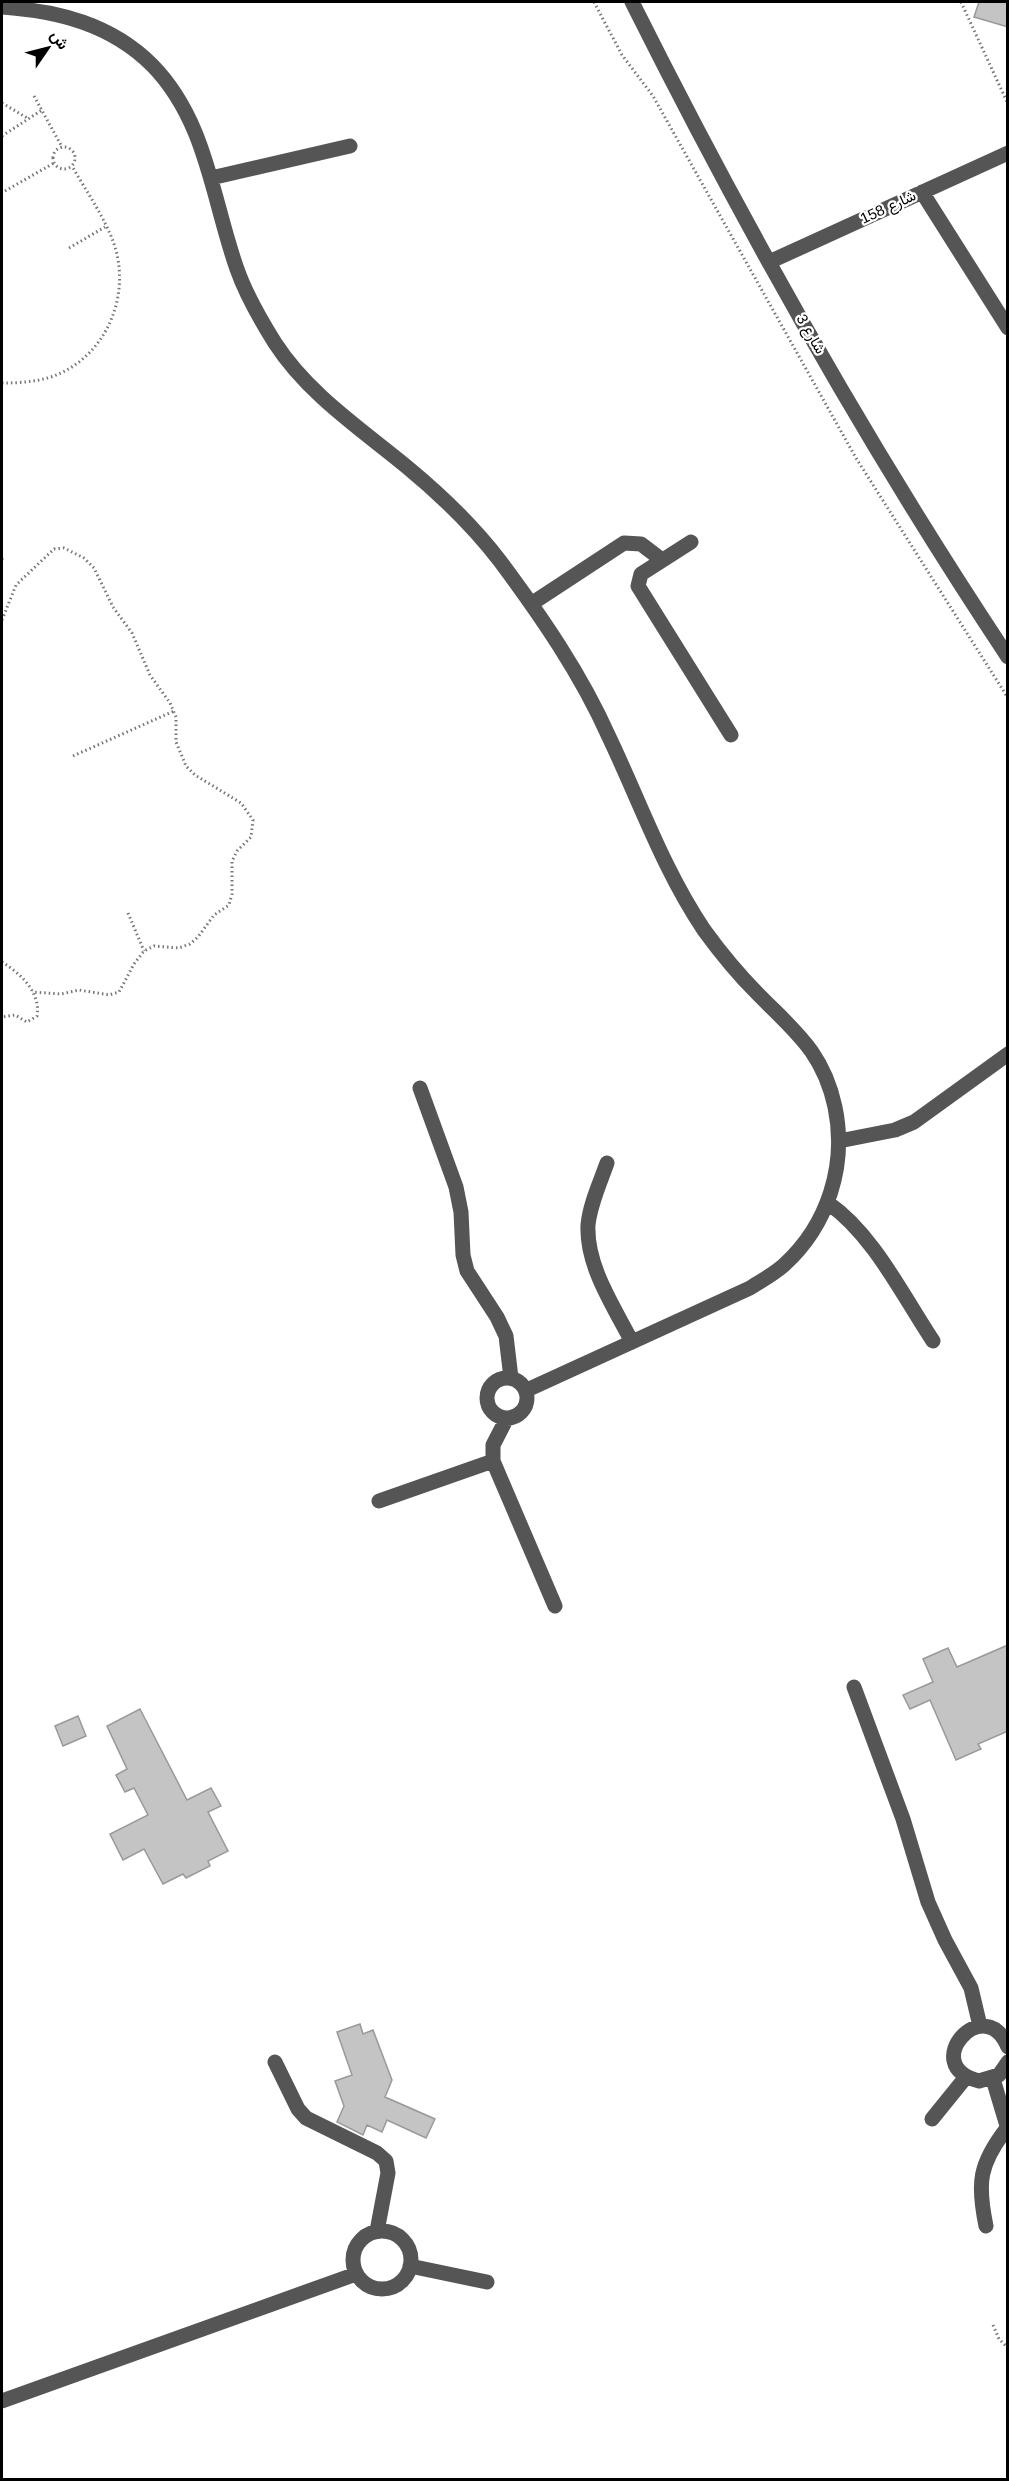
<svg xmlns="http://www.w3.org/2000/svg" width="1009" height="2481" font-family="Helvetica,Vazirmatn,sans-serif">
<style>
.building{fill:#c4c4c4;stroke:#999;stroke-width:1.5}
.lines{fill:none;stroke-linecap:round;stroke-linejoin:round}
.path{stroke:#777;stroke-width:3;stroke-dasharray:1.5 3;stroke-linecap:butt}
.minor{stroke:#555;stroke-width:15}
.labels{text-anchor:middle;stroke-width:4.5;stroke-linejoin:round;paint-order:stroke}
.street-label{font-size:15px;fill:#000;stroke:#fff}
</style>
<rect width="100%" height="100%" fill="#fff"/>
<path class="building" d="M979 2H1008V27L974 17Z
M1008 1645V1731L978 1744 981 1749 956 1760 930 1700 910 1709 903 1695 933 1682 923 1659 948 1648 957 1667Z
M140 1709 187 1800 211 1788 221 1806 208 1812 228 1851 208 1861 210 1866 186 1878 183 1874 163 1884 144 1849 123 1860 110 1834 148 1815 134 1788 125 1792 116 1775 127 1769 107 1726Z
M78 1716 86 1736 63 1746 55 1726Z
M360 2024 363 2034 373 2030 392 2080 385 2097 435 2119 426 2138 387 2120 382 2132 367 2125 363 2135 337 2122 344 2106 335 2081 352 2075 337 2032Z"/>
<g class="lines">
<path class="path" d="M594 2 622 55 653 96 856 458 1008 698
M961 2 1008 104
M34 96 62 147
M2 103 29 119
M2 136 42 110
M53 158a11 11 0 1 1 22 0a11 11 0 1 1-22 0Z
M5 191 54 163
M69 248 105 227
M2 383C18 383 35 382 51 377 104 359 131 299 115 247 106 219 86 191 72 166
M2 559 3 558
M2 620 16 585 54 549 64 548 84 558 94 568 113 607 132 633 150 675 170 703 176 717V742L186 766 195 775 241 803 253 820 251 837 237 851 232 861V894L229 905 214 915 198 937 190 944 179 948 154 946 144 951 134 964 119 992 109 995 79 990 61 994 32 992
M73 756 174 711
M128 913 144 951
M2 962C20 973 41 992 37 1016L27 1022 15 1015 2 1017
M993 2325 999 2339 1008 2348"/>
<path class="minor" d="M632 2C744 226 869 448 1008 657
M2 7C58 11 111 24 152 65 207 121 212 199 237 269 246 295 260 319 275 343 308 394 361 429 407 467 441 495 474 527 500 561 541 616 581 674 609 737 640 802 663 869 704 930 720 952 738 974 757 993 794 1031 823 1051 835 1107 847 1165 828 1225 784 1265 774 1274 761 1281 750 1288L527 1390
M211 178 350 146
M922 192 1008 328
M769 262 1008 153
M691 542 641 574 638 586 731 735
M531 604 624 543 641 544 662 560
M420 1088 456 1187 461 1212 463 1255 467 1271 497 1317 506 1336 511 1378
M839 1141 895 1130 914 1122 1008 1054
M607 1163C600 1183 590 1204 588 1225 586 1266 614 1307 632 1342
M828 1203C873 1234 903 1296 933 1341
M487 1398a20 20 0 1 1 40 0a20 20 0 1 1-40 0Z
M507 1418 493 1445V1461L555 1606
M379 1501 493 1461
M854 1687 903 1819 928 1902 945 1940 971 1988 980 2026
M1008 2047C985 1990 917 2066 979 2081L999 2075 1008 2062
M275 2062 298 2109 306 2118 377 2153 386 2161 388 2173 377 2231
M993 2079 1008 2129
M932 2119 966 2077
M986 2226C977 2183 979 2164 1007 2128
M353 2260a29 29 0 1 1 58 0a29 29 0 1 1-58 0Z
M410 2266 487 2282
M2 2401 356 2274"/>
</g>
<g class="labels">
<g class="street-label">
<text transform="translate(888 207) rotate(-25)" y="5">شارع 158</text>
<text transform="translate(811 334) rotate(60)" y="5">شارع 3</text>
</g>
</g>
<rect width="1009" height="2481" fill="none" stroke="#000000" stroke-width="6"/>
<g transform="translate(48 48) rotate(55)" stroke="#ffffff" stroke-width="4.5" paint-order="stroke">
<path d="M0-4.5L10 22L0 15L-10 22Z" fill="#000000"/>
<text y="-9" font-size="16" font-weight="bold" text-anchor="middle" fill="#000000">ش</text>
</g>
</svg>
